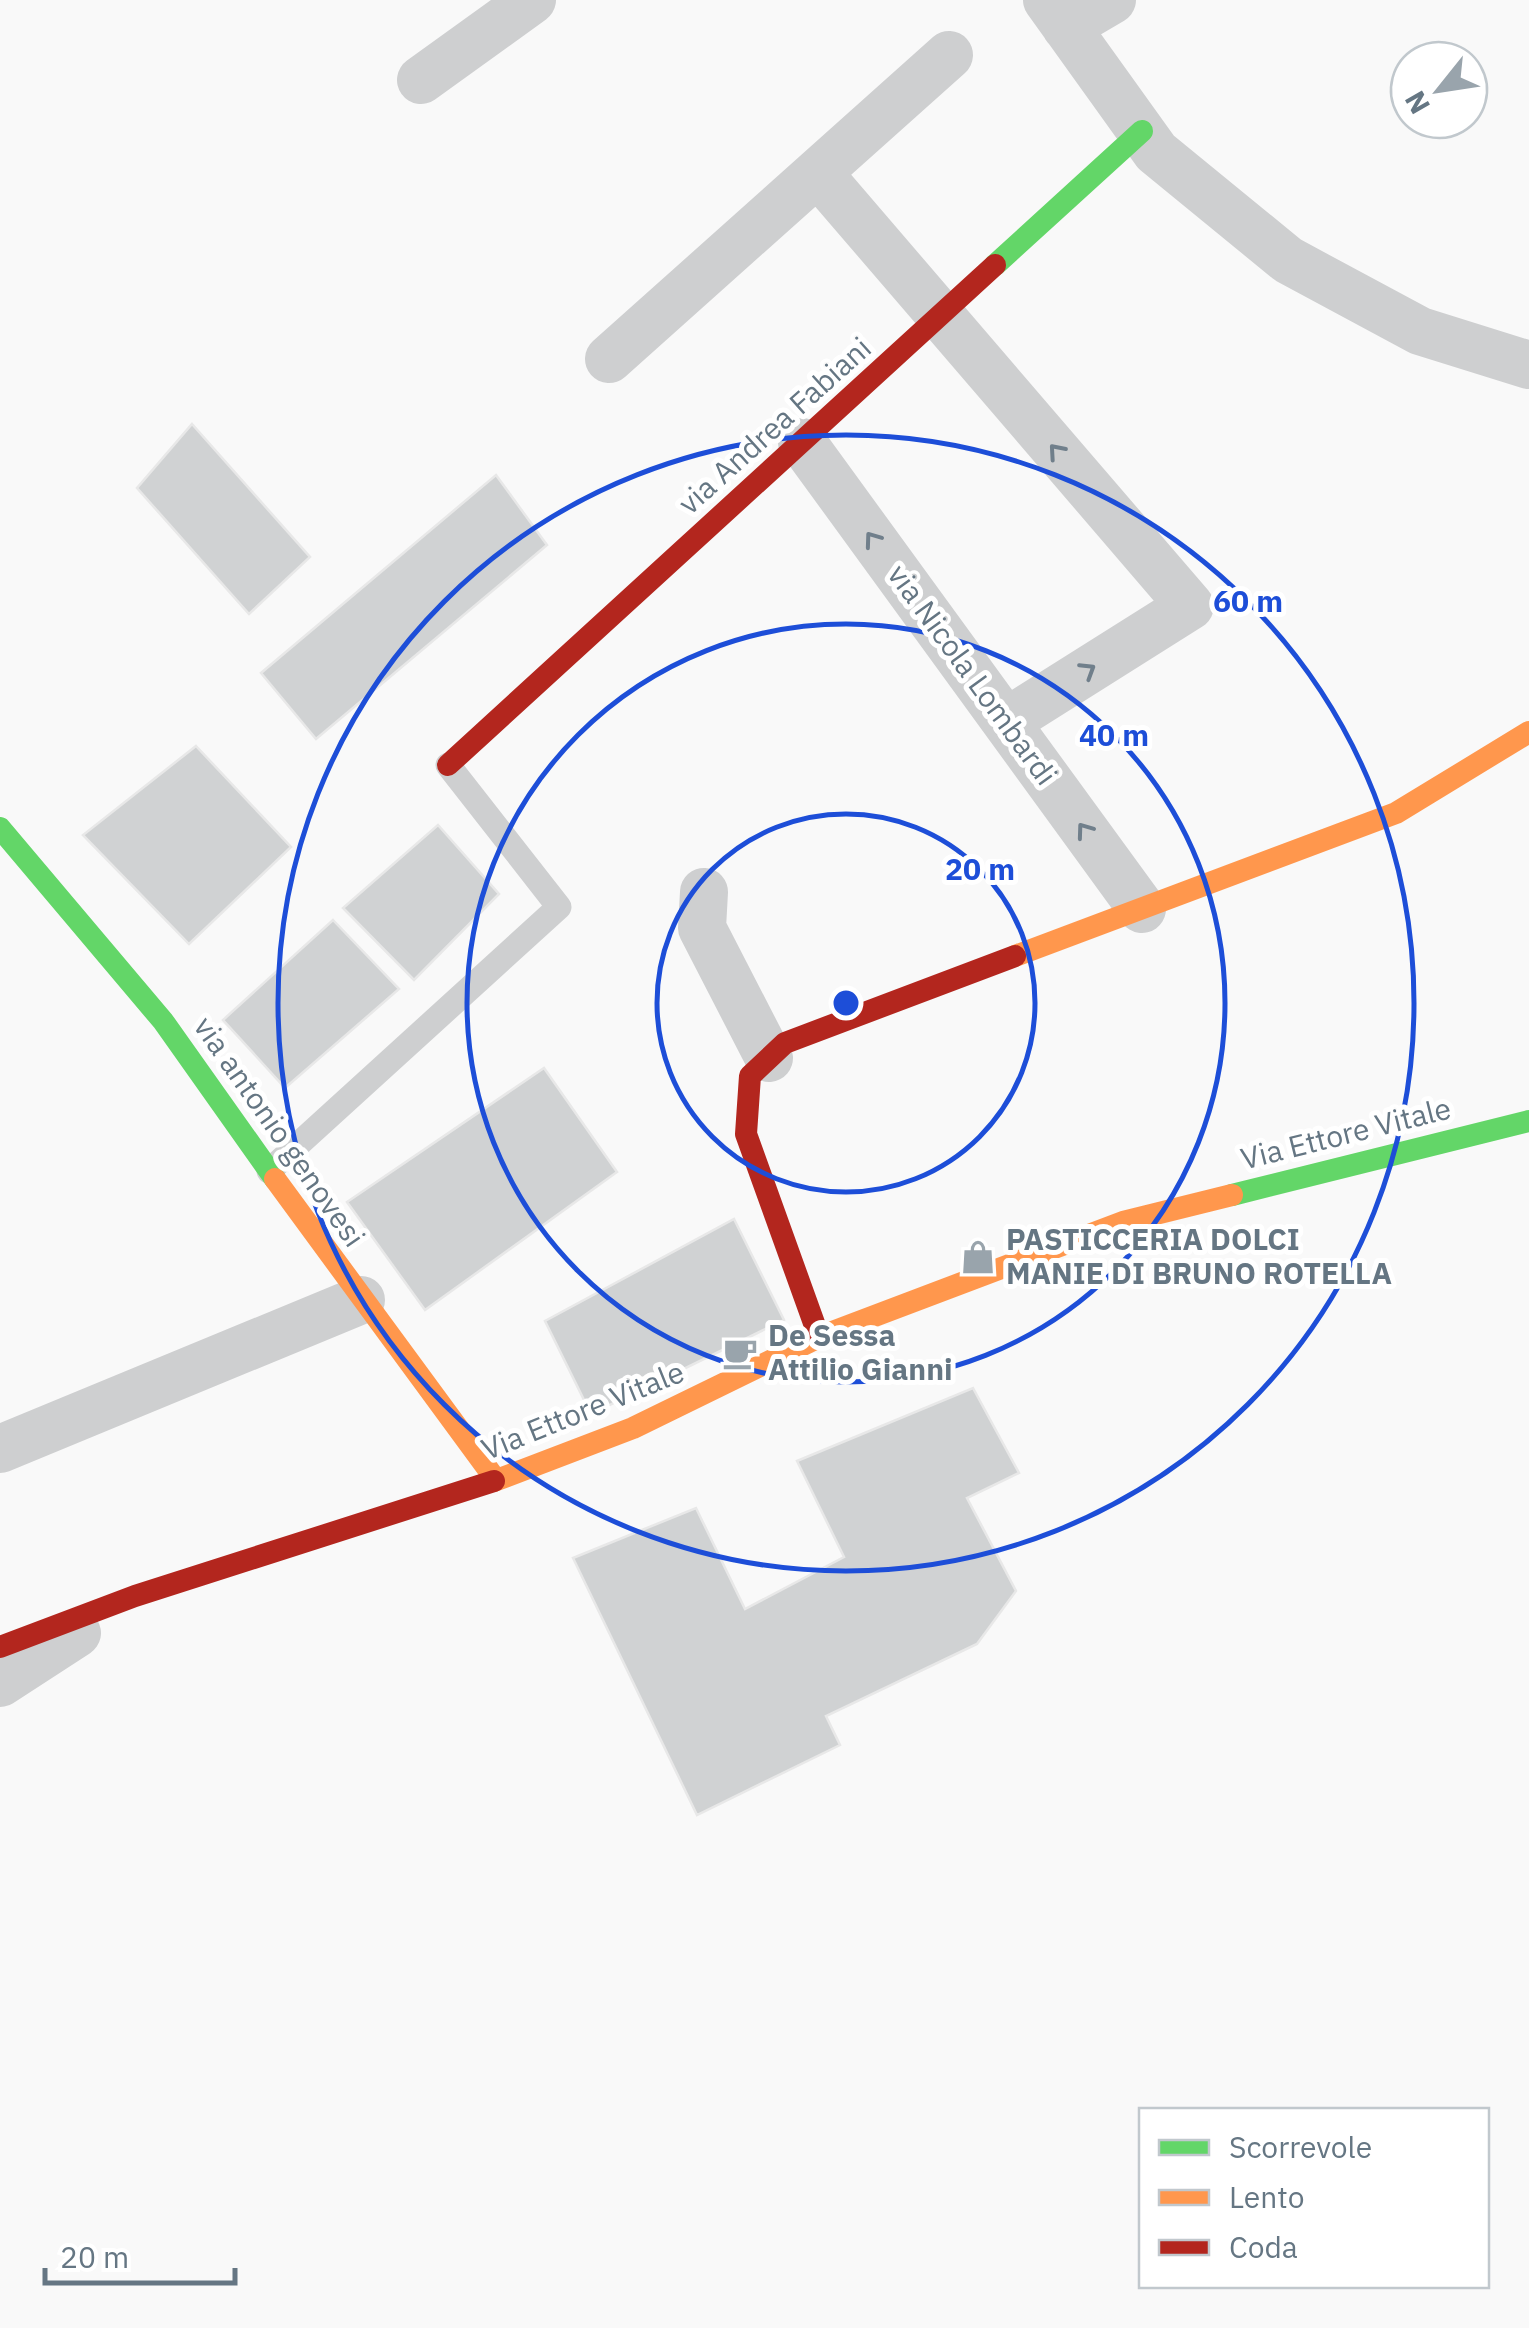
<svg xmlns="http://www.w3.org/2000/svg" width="1529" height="2328" font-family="'IBM Plex Sans',sans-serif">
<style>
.building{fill:#d0d2d3;stroke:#e8e8e8;stroke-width:2.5}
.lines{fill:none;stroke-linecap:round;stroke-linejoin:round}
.lane{stroke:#cecfd0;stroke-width:25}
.street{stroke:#cecfd0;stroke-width:48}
.fast{stroke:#63d668;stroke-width:22}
.slow{stroke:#ff974d;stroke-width:22}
.jam{stroke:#b3261e;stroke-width:22}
.oneway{stroke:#707f8b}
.ring{fill:none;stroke:#1d4ed8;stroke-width:5}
.labels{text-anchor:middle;stroke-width:10;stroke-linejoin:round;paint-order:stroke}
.street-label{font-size:30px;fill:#657683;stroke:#fff}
.poi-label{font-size:30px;font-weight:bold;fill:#657683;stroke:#fff;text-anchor:start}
.centre{fill:#1d4ed8;stroke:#fff;stroke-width:5}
.ring-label{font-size:30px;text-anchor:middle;font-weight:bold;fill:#1d4ed8;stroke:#fff;stroke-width:10;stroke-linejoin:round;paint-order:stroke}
</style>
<rect width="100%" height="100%" fill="#f9f9f9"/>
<path class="building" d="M192 424 310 557 249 614 137 488Z
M496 475 547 545 316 739 261 673Z
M196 746 291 847 189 944 83 835Z
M438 825 499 894 414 980 343 908Z
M333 920 399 989 285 1088 223 1020Z
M544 1068 617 1172 425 1310 347 1202Z
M734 1219 784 1320 591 1414 545 1321Z
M973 1388 1019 1473 967 1498 1016 1591 977 1644 826 1716 840 1745 697 1815 573 1558 696 1508 745 1609 844 1557 797 1461Z"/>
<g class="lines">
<path class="lane" d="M269 1171 559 907 448 765"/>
<path class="street" d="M1047 0 1156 152 1288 260 1420 331 1529 365
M1066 27 1112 0
M421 80 532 0
M818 173 1190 606 1006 722
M609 359 949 55
M802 442 1142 909
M704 892 702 928 769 1058
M0 1449 361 1300
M0 1683 77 1633"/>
<path class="fast" d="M995 265 1142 131
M0 828 163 1021 275 1179
M1232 1195 1529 1121"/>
<path class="slow" d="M1015 956 1396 813 1529 732
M275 1179 496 1480
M494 1481 633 1428 819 1337 1123 1222 1232 1195"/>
<path class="jam" d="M448 765 995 265
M819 1337 746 1134 750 1076 785 1043 1015 956
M0 1647 135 1596 494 1481"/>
</g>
<defs><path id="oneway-chevron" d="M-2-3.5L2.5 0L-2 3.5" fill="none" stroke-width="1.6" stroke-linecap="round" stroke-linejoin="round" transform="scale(2.5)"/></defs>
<g class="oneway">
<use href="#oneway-chevron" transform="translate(1056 451) rotate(-131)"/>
<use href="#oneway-chevron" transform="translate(872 539) rotate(-126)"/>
<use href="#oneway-chevron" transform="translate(1088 670) rotate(-32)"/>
<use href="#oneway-chevron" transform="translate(1084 830) rotate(-126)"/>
</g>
<g class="ring">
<circle cx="846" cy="1003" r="189"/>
<circle cx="846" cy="1003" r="379"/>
<circle cx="846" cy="1003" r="568"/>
</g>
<defs>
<g id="shop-bare" transform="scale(2.7)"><path d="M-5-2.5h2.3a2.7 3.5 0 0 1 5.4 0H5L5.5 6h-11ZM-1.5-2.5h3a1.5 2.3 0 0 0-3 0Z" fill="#99a4ac" stroke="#fff" stroke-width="2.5" paint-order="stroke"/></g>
<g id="cafe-bare" transform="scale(2.7)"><path d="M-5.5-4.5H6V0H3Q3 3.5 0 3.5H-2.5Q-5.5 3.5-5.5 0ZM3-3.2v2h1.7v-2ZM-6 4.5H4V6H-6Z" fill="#99a4ac" stroke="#fff" stroke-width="2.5" paint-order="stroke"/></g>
</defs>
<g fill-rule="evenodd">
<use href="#shop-bare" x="978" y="1257"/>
<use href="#cafe-bare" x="740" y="1353"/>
</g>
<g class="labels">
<g class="street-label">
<text transform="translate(775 426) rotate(-42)" y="10">via Andrea Fabiani</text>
<text transform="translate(972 675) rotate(54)" y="10">via Nicola Lombardi</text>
<text transform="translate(279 1132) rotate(55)" y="10">via antonio genovesi</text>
<text transform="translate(1346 1134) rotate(-14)" y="10">Via Ettore Vitale</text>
<text transform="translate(583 1411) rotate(-22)" y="10">Via Ettore Vitale</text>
</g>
<g class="poi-label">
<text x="1006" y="1250">PASTICCERIA DOLCI<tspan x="1006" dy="34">MANIE DI BRUNO ROTELLA</tspan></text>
<text x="768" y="1346">De Sessa<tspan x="768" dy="34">Attilio Gianni</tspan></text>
</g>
</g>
<circle cx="846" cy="1003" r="15" class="centre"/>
<g class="ring-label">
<text x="1248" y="612">60 m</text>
<text x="1114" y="746">40 m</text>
<text x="980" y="880">20 m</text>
</g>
<rect x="1139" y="2108" width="350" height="180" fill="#ffffff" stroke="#c1c8cd" stroke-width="2.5"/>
<rect x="1159" y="2140" width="50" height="15" fill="#63d668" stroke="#c1c8cd" stroke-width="2.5"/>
<text x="1229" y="2158" font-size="30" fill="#657683">Scorrevole</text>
<rect x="1159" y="2190" width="50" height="15" fill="#ff974d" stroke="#c1c8cd" stroke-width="2.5"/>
<text x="1229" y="2208" font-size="30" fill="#657683">Lento</text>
<rect x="1159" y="2240" width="50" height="15" fill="#b3261e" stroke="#c1c8cd" stroke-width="2.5"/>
<text x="1229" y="2258" font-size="30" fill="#657683">Coda</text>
<g transform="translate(1439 90) rotate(240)"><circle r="48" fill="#ffffff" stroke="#c1c8cd" stroke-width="2.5"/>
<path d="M0-8L18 38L0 25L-18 38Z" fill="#99a4ac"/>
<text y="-15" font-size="28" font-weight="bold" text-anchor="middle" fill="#657683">N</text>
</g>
<path d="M45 2268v15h190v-15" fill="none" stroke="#657683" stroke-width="5"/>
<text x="60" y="2268" font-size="30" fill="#657683" stroke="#ffffff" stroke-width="8" paint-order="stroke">20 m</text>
</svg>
